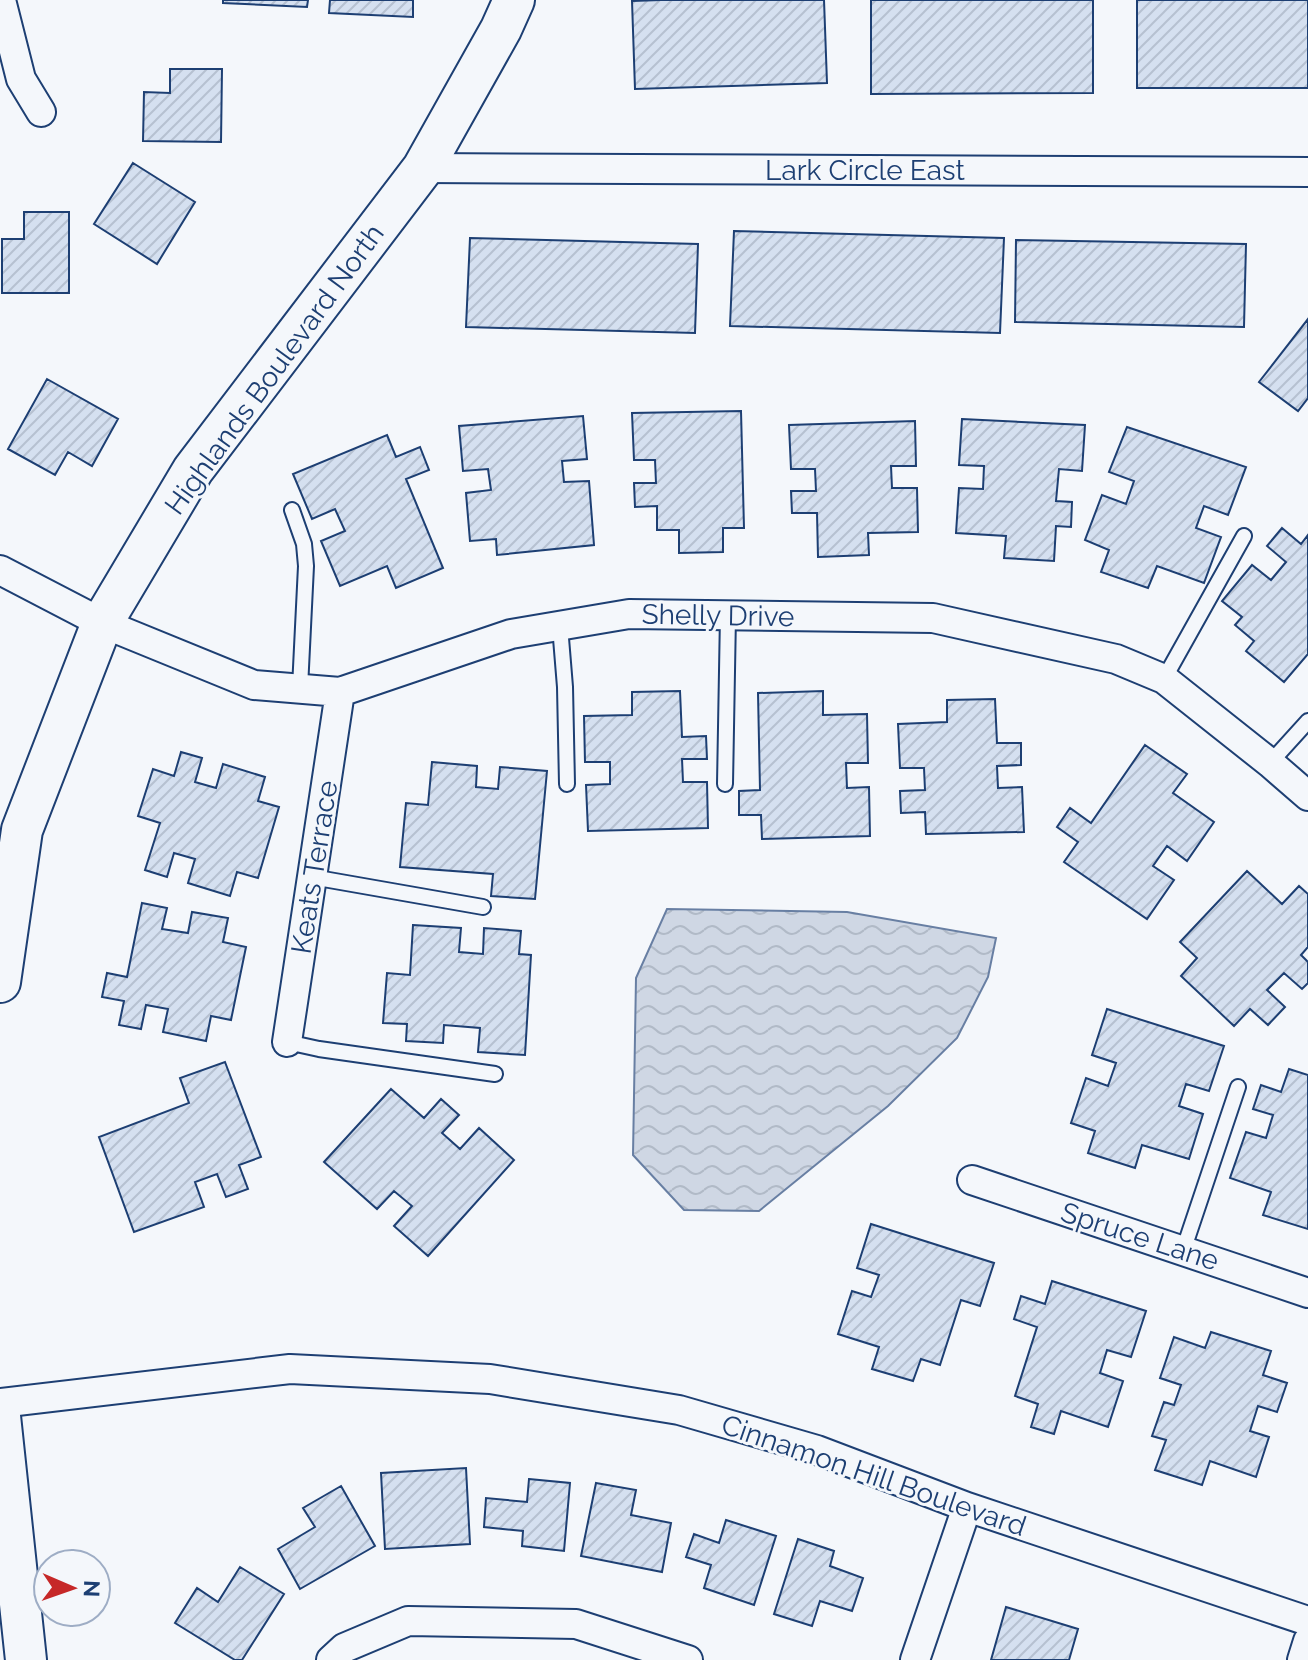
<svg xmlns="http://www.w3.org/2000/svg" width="1308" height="1660" font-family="Raleway,sans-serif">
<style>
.water{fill:url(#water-waves);stroke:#687fa3;stroke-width:2}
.building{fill:url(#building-hatch);stroke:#1d3f73;stroke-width:2}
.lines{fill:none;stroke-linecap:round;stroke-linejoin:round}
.lane-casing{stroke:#1d3f73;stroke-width:18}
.street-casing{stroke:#1d3f73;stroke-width:32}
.secondary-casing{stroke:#1d3f73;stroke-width:44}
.lane{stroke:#f4f7fb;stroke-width:14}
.street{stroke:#f4f7fb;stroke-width:28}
.secondary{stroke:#f4f7fb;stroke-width:40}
.labels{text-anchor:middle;stroke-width:6;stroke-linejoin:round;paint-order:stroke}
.street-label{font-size:28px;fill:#1d3f73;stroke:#f4f7fb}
</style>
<defs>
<pattern id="water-waves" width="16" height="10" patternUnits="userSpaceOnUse" patternTransform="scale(2)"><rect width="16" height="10" fill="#cfd7e4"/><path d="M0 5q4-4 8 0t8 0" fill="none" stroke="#b1bac7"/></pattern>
<pattern id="building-hatch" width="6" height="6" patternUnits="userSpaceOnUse" patternTransform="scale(2)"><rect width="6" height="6" fill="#d5e0f0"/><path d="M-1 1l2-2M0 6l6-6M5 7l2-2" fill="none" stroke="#b6c1d1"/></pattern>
</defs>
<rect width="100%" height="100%" fill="#f4f7fb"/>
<path class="water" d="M667 909 847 912 996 938 988 977 957 1038 888 1106 759 1211 684 1210 633 1155 636 978Z"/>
<path class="building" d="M223 0H308L307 7 223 3Z
M330 0H413V17L329 13Z
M661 0H824L827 83 635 89 632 1Z
M871 0H1093V93L871 94Z
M1137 0H1308V88H1137Z
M170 69H222L221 142 143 141 144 92 170 93Z
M133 163 195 202 157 264 94 224Z
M24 212H69V293H2V239H24Z
M734 231 1004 238 1000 333 730 326Z
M470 238 698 244 695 333 466 327Z
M1016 240 1246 244 1244 327 1015 322Z
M1308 319V398L1298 411 1259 382Z
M47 379 118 419 92 466 68 452 55 475 8 449Z
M741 411 744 528H723V552L679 553V530H657V506L635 507 634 483H656L655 460H634L632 413Z
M583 416 587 459 562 461 564 482 589 481 594 545 497 555 496 539 470 541 466 493 491 490 488 469 463 471 459 426Z
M962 419 1085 425 1082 471 1059 469 1056 501 1072 502 1071 527 1056 526 1054 561 1004 558 1006 536 956 533 959 488 983 489 984 466 959 465Z
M915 421 916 466H891L892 488H917L918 532 868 533 869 555 818 557 817 513H792L791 491H816L815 469H791L789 425Z
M1127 427 1246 467 1228 515 1204 506 1196 528 1221 537 1204 583 1157 566 1148 588 1101 572 1109 550 1085 540 1102 495 1126 504 1134 481 1109 472Z
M387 435 396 457 420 447 429 470 406 479 443 568 396 588 387 566 340 586 321 541 345 531 335 509 312 519 293 474Z
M1282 528 1301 544 1308 535V654L1284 682 1246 651 1254 641 1235 625 1242 617 1222 601 1252 565 1271 580 1286 562 1267 546Z
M680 691 682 737 706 736 707 759H682L683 782H707L708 828 588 831 586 785 610 784V762H585L584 716 632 715V692Z
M823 691V715L867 714 868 763H846L847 788 869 787 870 836 762 839 761 815H739V791L760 790 758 693Z
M995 699 997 743H1021V765L997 766 998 788 1022 787 1024 832 926 834 925 812 901 813 900 791 925 790 924 768H900L898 724 947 722V700Z
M1145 745 1187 774 1173 793 1214 822 1187 861 1167 846 1153 866 1174 880 1147 919 1064 862 1078 842 1057 827 1070 808 1091 823Z
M181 752 202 758 195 782 216 788 223 764 265 777 258 801 279 807 258 878 237 872 230 896 188 883 195 859 174 853 167 877 145 870 160 823 138 816 153 769 174 776Z
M432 762 477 766 476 787 498 789 500 767 547 771 535 899 491 896 493 874 400 867 406 803 428 805Z
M1247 871 1282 904 1299 886 1308 894V947L1301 955 1308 962V983L1302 989 1284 973 1267 990 1285 1007 1268 1025 1250 1009 1234 1026 1181 976 1197 958 1180 942Z
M142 903 167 908 162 929 188 933 192 912 228 918 223 942 246 947 231 1020 211 1016 206 1041 163 1032 168 1009 146 1005 141 1029 119 1025 124 1001 102 997 107 973 127 977Z
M413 925 461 928 459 952 483 954 484 928 521 931 519 954 531 955 525 1055 478 1052 480 1028 444 1025 443 1043 406 1041 407 1024 383 1023 387 973 410 975Z
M1107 1009 1224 1046 1209 1091 1186 1084 1179 1106 1203 1114 1189 1159 1142 1145 1135 1168 1088 1153 1095 1131 1071 1123 1086 1078 1108 1086 1116 1063 1092 1055Z
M225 1062 261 1157 239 1165 248 1189 226 1197 217 1174 195 1182 204 1207 134 1232 99 1137 189 1103 180 1078Z
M1289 1069 1308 1075V1229L1263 1215 1271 1192 1230 1178 1246 1132 1266 1138 1273 1115 1253 1109 1261 1085 1281 1092Z
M391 1089 424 1118 441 1099 459 1115 442 1133 460 1149 479 1128 514 1160 428 1256 394 1226 412 1206 394 1191 377 1209 324 1162Z
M871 1224 994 1263 980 1306 961 1300 940 1365 921 1359 913 1381 872 1369 879 1347 838 1334 852 1291 871 1297 879 1275 857 1268Z
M1052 1281 1146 1311 1131 1357 1107 1350 1100 1373 1123 1381 1108 1427 1061 1411 1054 1434 1031 1427 1038 1404 1015 1396 1037 1327 1014 1319 1021 1296 1045 1304Z
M1211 1332 1271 1351 1263 1375 1287 1383 1277 1412 1258 1406 1250 1431 1269 1437 1256 1477 1210 1461 1202 1485 1155 1470 1166 1440 1152 1436 1164 1402 1174 1405 1181 1385 1160 1378 1174 1337 1205 1348Z
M466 1468 470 1544 385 1549 381 1473Z
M529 1479 570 1483 564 1551 522 1546 523 1531 484 1527 486 1498 527 1502Z
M596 1483 636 1490 631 1515 671 1523 662 1572 581 1556Z
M341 1486 375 1546 300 1589 278 1549 315 1527 303 1508Z
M726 1520 776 1536 754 1605 704 1588 711 1565 686 1557 694 1534 719 1543Z
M798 1539 834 1551 830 1566 863 1578 852 1611 820 1601 812 1626 774 1614Z
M240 1567 284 1594 242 1660H235L175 1623 197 1588 218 1602Z
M1006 1607 1078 1629 1069 1660H991Z"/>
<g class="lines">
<g class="lane-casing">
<path id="lane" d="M292 510 304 544 306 566 300 688
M560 626 565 687 567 784
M1164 679 1244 536
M1270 763 1308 721
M725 784 728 615
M312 877 483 907
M287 1042 319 1049 495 1074
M1183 1251 1238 1087"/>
</g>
<g class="street-casing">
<path id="street" d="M1 0 21 79 41 112
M423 168 1308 172
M0 570 102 623 254 685 340 692 511 634 629 614 933 618 1116 659 1164 679 1270 763 1308 796
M287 1042 340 692
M972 1180 1308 1293
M0 1403 290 1369 490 1379 679 1410 817 1450 967 1507 1308 1621
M331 1660 344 1648 408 1621 576 1624 688 1660
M915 1660 967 1507
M1302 1660 1308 1641"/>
</g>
<g class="secondary-casing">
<path id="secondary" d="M0 982 22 830 102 623 193 470 423 168 501 29 514 0
M0 1416 26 1660"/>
</g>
<use href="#lane" class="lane"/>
<use href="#street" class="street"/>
<use href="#secondary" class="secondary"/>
</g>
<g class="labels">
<g class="street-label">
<text x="865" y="180">Lark Circle East</text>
<text transform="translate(274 369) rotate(-54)" y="10">Highlands Boulevard North</text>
<text transform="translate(718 615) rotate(1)" y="10">Shelly Drive</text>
<text transform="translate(314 867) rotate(-81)" y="10">Keats Terrace</text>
<text transform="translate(1140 1236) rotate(18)" y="10">Spruce Lane</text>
<text transform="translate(874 1475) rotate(19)" y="10">Cinnamon Hill Boulevard</text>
</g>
</g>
<g transform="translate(72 1588) rotate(92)"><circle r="38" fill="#f4f7fb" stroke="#9eadc5" stroke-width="2"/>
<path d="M0-6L14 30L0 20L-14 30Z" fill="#c62828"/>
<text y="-12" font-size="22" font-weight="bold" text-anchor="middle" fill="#1d3f73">N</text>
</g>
</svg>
